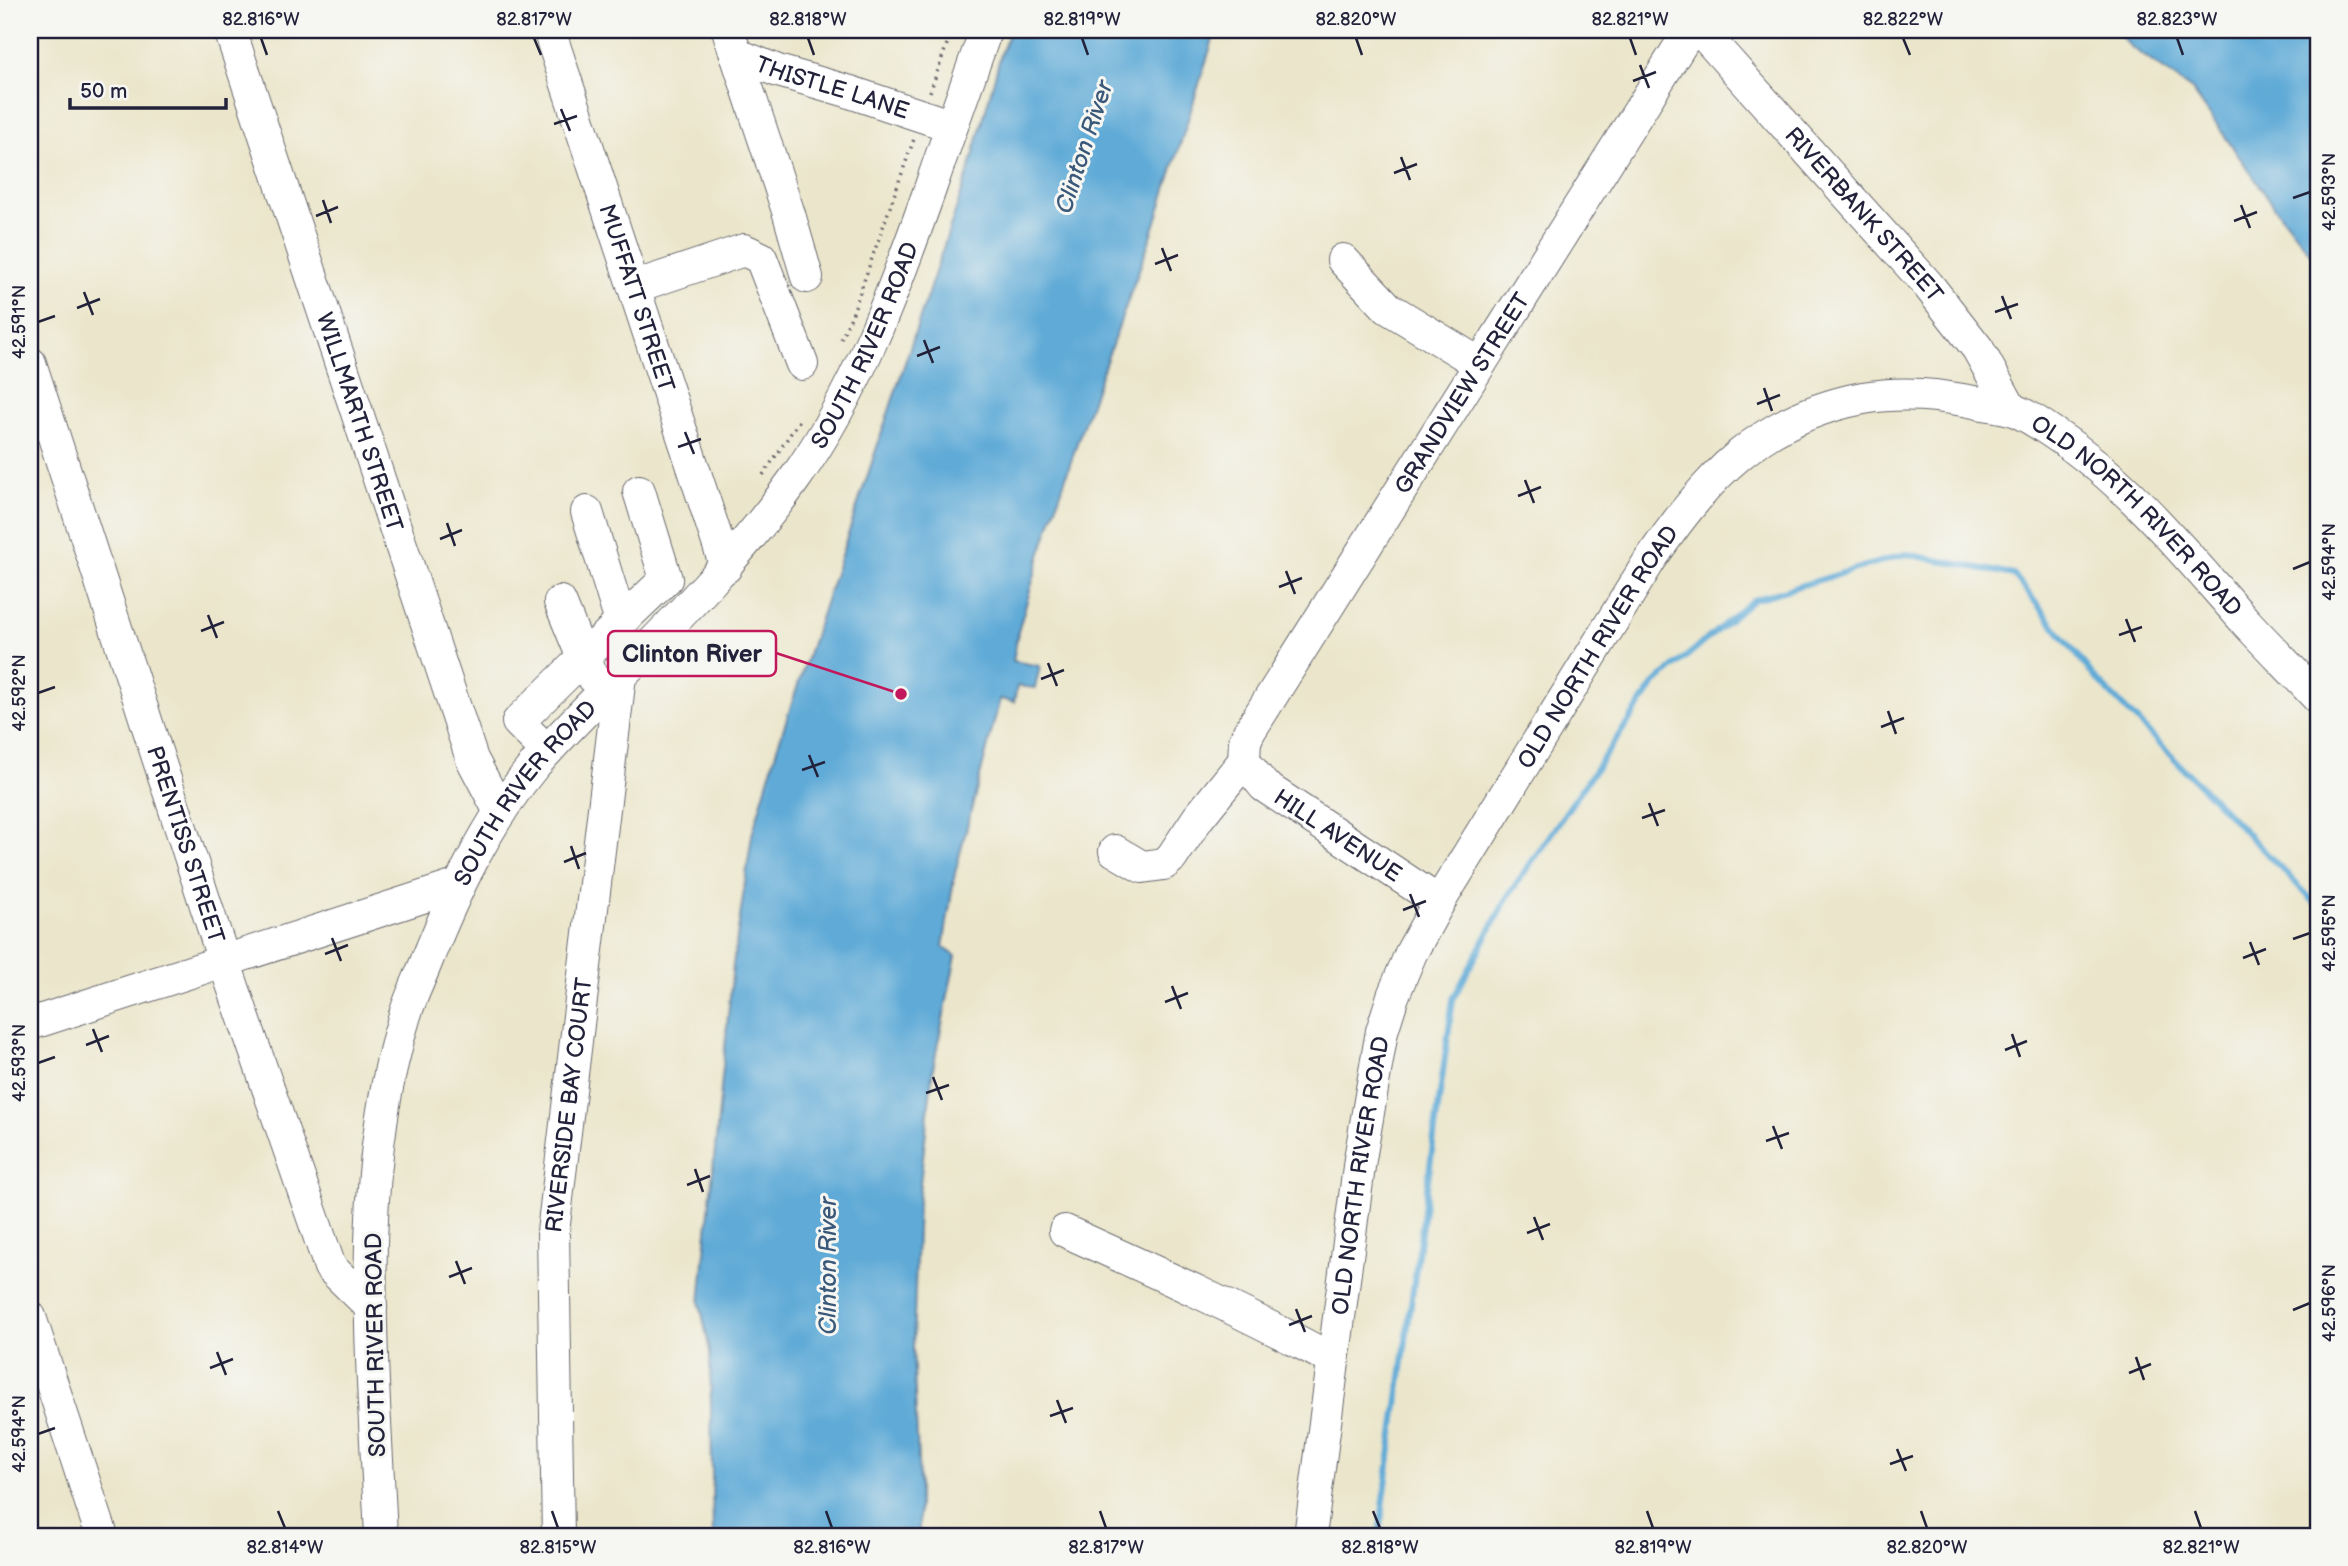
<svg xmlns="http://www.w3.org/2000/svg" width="2348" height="1566" font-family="'Balsamiq Sans',sans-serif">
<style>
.water{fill:#5eaad7;stroke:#406689;stroke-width:2}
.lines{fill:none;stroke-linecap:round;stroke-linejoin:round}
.stream{stroke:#5eaad7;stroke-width:6}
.minor-casing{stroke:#68676d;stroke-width:34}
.path{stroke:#68676d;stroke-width:3.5;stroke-dasharray:2 5;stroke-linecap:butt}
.minor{stroke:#fff;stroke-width:32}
.ticks{fill:none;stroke:#22223b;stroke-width:2.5}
.labels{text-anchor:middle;stroke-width:6;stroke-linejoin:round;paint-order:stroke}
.street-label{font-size:23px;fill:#22223b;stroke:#f6f6f2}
.water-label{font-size:24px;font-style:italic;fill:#3a5879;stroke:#f6f6f2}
.leader{fill:none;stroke:#c2185b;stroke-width:2.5}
.callout-dot{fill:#c2185b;stroke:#f6f6f2;stroke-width:2.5}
.callout{fill:#f6f6f2;stroke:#c2185b;stroke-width:2.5}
.callout-label{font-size:24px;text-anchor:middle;font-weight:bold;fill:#22223b}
.neatline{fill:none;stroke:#22223b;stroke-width:2.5}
.ticks-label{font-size:18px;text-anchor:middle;fill:#22223b}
</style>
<rect width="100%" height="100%" fill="#f6f6f2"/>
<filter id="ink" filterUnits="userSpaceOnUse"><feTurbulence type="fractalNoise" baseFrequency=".0143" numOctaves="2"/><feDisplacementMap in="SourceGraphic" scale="14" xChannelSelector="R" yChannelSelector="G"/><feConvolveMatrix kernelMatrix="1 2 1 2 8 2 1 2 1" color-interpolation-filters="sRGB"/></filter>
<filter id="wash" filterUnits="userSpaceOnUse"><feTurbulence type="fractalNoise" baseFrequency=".00686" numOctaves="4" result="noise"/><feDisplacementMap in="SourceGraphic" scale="28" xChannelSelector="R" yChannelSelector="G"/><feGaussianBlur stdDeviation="1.57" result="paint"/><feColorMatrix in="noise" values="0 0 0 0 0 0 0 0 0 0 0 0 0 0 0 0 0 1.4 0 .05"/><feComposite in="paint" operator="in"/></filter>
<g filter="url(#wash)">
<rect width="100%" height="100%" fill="#ebe6cb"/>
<path class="water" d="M1010 30H1216L1153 231 1081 431 1040 556 1018 632 1013 661 1040 666 1035 688 1017 686 1014 702 1000 699 955 873 943 947 956 956 933 1068 918 1202 913 1348 919 1482V1536H713L710 1352 700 1303 733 965 752 835 778 745 970 167 1001 54Z
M2115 30H2318V263L2279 213 2192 90 2130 46Z"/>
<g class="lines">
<path class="stream" d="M1379 1536 1453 999 1508 896 1655 683 1753 600 1906 554 2014 575 2096 679 2318 906"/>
</g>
</g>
<g filter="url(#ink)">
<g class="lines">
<g class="minor-casing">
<g id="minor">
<path id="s1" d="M230 30 472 759 500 812"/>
<path id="s2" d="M549 30 726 567"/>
<path d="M728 30 789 214 807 277"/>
<path id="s3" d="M1700 30 1928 285 1978 349 2011 409"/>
<path id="s4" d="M738 55 778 71 847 91 952 126"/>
<path d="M1343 260 1388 308 1480 364"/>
<path d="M634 287 744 250 761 258 802 364"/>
<path id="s5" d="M30 363 224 961 330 1267 371 1307"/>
<path d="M587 512 621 622"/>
<path d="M560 602 583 658 666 579 639 491"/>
<path d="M547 751 518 722 583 658 593 677"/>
<path id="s6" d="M1244 761 1245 741 1249 732 1690 30"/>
<path id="s7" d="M1244 761 1264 786 1439 902"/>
<path d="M1115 851 1142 867 1164 864 1172 857 1198 818 1244 761"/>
<path d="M30 1024 459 885"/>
<path d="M1065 1231C1156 1272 1246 1313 1333 1360"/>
<path d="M30 1317 102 1536"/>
<path id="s8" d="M381 1536C373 1363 353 1183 405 1015 411 996 420 978 427 960 454 893 486 824 532 768 560 735 590 706 620 676 682 614 743 551 794 480 857 392 894 291 930 189 948 136 967 83 986 30"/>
<path id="s9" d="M558 1536 553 1232 620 676"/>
<path id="s10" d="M1310 1536 1360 1159 1382 1031 1393 996 1411 953 1439 902 1650 560C1708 476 1759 418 1863 398 1903 391 1940 395 1979 403 1989 405 2000 406 2010 409 2027 414 2042 426 2056 435 2131 485 2186 555 2245 621 2269 647 2294 672 2318 698"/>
</g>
</g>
<path class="path" d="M930 92 952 30
M841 339 852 315 914 139
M763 475 799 421"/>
<use href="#minor" class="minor"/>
</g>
</g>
<path class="ticks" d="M261 38 267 55M534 38 541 55M808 38 814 55M1082 38 1088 55M1356 38 1362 55M1630 38 1636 55M1903 38 1910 55M2177 38 2183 55M1640 65 1649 88M1633 81 1656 72M561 109 570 131M554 124 577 116M1401 157 1410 180M1394 173 1417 164M2293 198 2310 192M323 200 331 223M2241 205 2250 228M316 216 338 207M2234 221 2257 212M1162 248 1171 271M1155 264 1178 255M84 292 93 315M2002 296 2011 319M77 308 100 299M1995 312 2018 304M38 322 55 316M924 340 933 363M917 356 940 347M1764 388 1772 411M1757 404 1780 395M685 432 694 454M678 447 701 439M1525 480 1534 503M1518 496 1541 487M447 523 455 546M440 539 462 530M2293 569 2310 562M1286 571 1295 594M1279 587 1302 578M208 615 217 638M2126 619 2135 642M201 631 224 622M2119 635 2142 627M1048 663 1057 686M1041 679 1064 670M38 693 55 687M1888 711 1896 734M1881 727 1904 718M809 755 818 777M802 770 825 762M1649 803 1658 826M1642 818 1665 810M571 846 579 869M564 862 586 853M1410 894 1419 917M1403 910 1426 901M332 938 341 961M2293 939 2310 933M2250 942 2259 965M325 954 348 945M2243 958 2266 949M1172 986 1181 1009M1165 1002 1188 993M93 1029 102 1052M2012 1034 2020 1057M86 1045 109 1036M2005 1050 2027 1041M38 1063 55 1057M933 1077 942 1100M926 1093 949 1085M1773 1126 1782 1149M1766 1141 1789 1133M695 1169 703 1192M687 1185 710 1176M1534 1217 1543 1240M1527 1233 1550 1224M456 1261 465 1284M449 1277 472 1268M1296 1309 1305 1332M2293 1310 2310 1303M1289 1325 1312 1316M217 1352 226 1375M2136 1357 2144 1380M210 1368 233 1359M2129 1373 2151 1364M1057 1400 1066 1423M1050 1416 1073 1408M38 1434 55 1428M1897 1449 1906 1471M1890 1464 1913 1456M278 1511 285 1528M552 1511 558 1528M826 1511 832 1528M1100 1511 1106 1528M1373 1511 1380 1528M1647 1511 1653 1528M1921 1511 1927 1528M2195 1511 2201 1528"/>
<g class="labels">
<g class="street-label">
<text dy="8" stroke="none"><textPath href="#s4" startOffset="100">THISTLE LANE</textPath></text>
<text dy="8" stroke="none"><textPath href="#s3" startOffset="247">RIVERBANK STREET</textPath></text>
<text dy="8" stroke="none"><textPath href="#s2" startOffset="282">MUFFATT STREET</textPath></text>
<text dy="8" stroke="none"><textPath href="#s8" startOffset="1346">SOUTH RIVER ROAD</textPath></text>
<text dy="8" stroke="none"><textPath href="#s6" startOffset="430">GRANDVIEW STREET</textPath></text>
<text dy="8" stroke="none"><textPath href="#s1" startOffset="413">WILLMARTH STREET</textPath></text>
<text dy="8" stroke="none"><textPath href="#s10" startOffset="1645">OLD NORTH RIVER ROAD</textPath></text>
<text dy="8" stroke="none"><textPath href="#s10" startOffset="952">OLD NORTH RIVER ROAD</textPath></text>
<text dy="8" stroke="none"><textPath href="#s8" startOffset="779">SOUTH RIVER ROAD</textPath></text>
<text dy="8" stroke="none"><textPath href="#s7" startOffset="121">HILL AVENUE</textPath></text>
<text dy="8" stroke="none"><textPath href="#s5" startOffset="506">PRENTISS STREET</textPath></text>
<text dy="8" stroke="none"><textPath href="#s9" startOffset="432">RIVERSIDE BAY COURT</textPath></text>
<text dy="8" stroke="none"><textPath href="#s10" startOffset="364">OLD NORTH RIVER ROAD</textPath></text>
<text transform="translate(375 1345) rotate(-91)" y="8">SOUTH RIVER ROAD</text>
</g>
<g class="water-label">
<text transform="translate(1084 147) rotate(-72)" y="8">Clinton River</text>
<text transform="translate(828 1266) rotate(-90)" y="8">Clinton River</text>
</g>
</g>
<path class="leader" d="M901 694L776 653"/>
<circle class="callout-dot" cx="901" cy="694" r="7"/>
<rect class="callout" x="608" y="631" width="168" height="45" rx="7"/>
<g class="callout-label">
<text x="692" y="662">Clinton River</text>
</g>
<rect width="2348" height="1566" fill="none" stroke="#f6f6f2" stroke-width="77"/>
<path d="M70 98v10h156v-10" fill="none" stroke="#22223b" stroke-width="3.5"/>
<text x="80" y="98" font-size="21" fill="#22223b" stroke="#f6f6f2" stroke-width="5" paint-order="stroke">50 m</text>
<rect x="38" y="38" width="2272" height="1490" class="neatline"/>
<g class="ticks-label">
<text x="261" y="25">82.816°W</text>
<text x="534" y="25">82.817°W</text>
<text x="808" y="25">82.818°W</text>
<text x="1082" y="25">82.819°W</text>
<text x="1356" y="25">82.820°W</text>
<text x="1630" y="25">82.821°W</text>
<text x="1903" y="25">82.822°W</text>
<text x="2177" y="25">82.823°W</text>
<text transform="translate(2329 192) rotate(-90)" y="6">42.593°N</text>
<text transform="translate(19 322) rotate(-90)" y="6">42.591°N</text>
<text transform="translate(2329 562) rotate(-90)" y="6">42.594°N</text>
<text transform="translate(19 693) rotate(-90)" y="6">42.592°N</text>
<text transform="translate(2329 933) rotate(-90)" y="6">42.595°N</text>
<text transform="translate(19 1063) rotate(-90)" y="6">42.593°N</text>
<text transform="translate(2329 1303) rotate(-90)" y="6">42.596°N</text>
<text transform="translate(19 1434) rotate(-90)" y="6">42.594°N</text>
<text x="285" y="1553">82.814°W</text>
<text x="558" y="1553">82.815°W</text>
<text x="832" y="1553">82.816°W</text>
<text x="1106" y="1553">82.817°W</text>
<text x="1380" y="1553">82.818°W</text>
<text x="1653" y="1553">82.819°W</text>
<text x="1927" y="1553">82.820°W</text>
<text x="2201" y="1553">82.821°W</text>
</g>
</svg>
